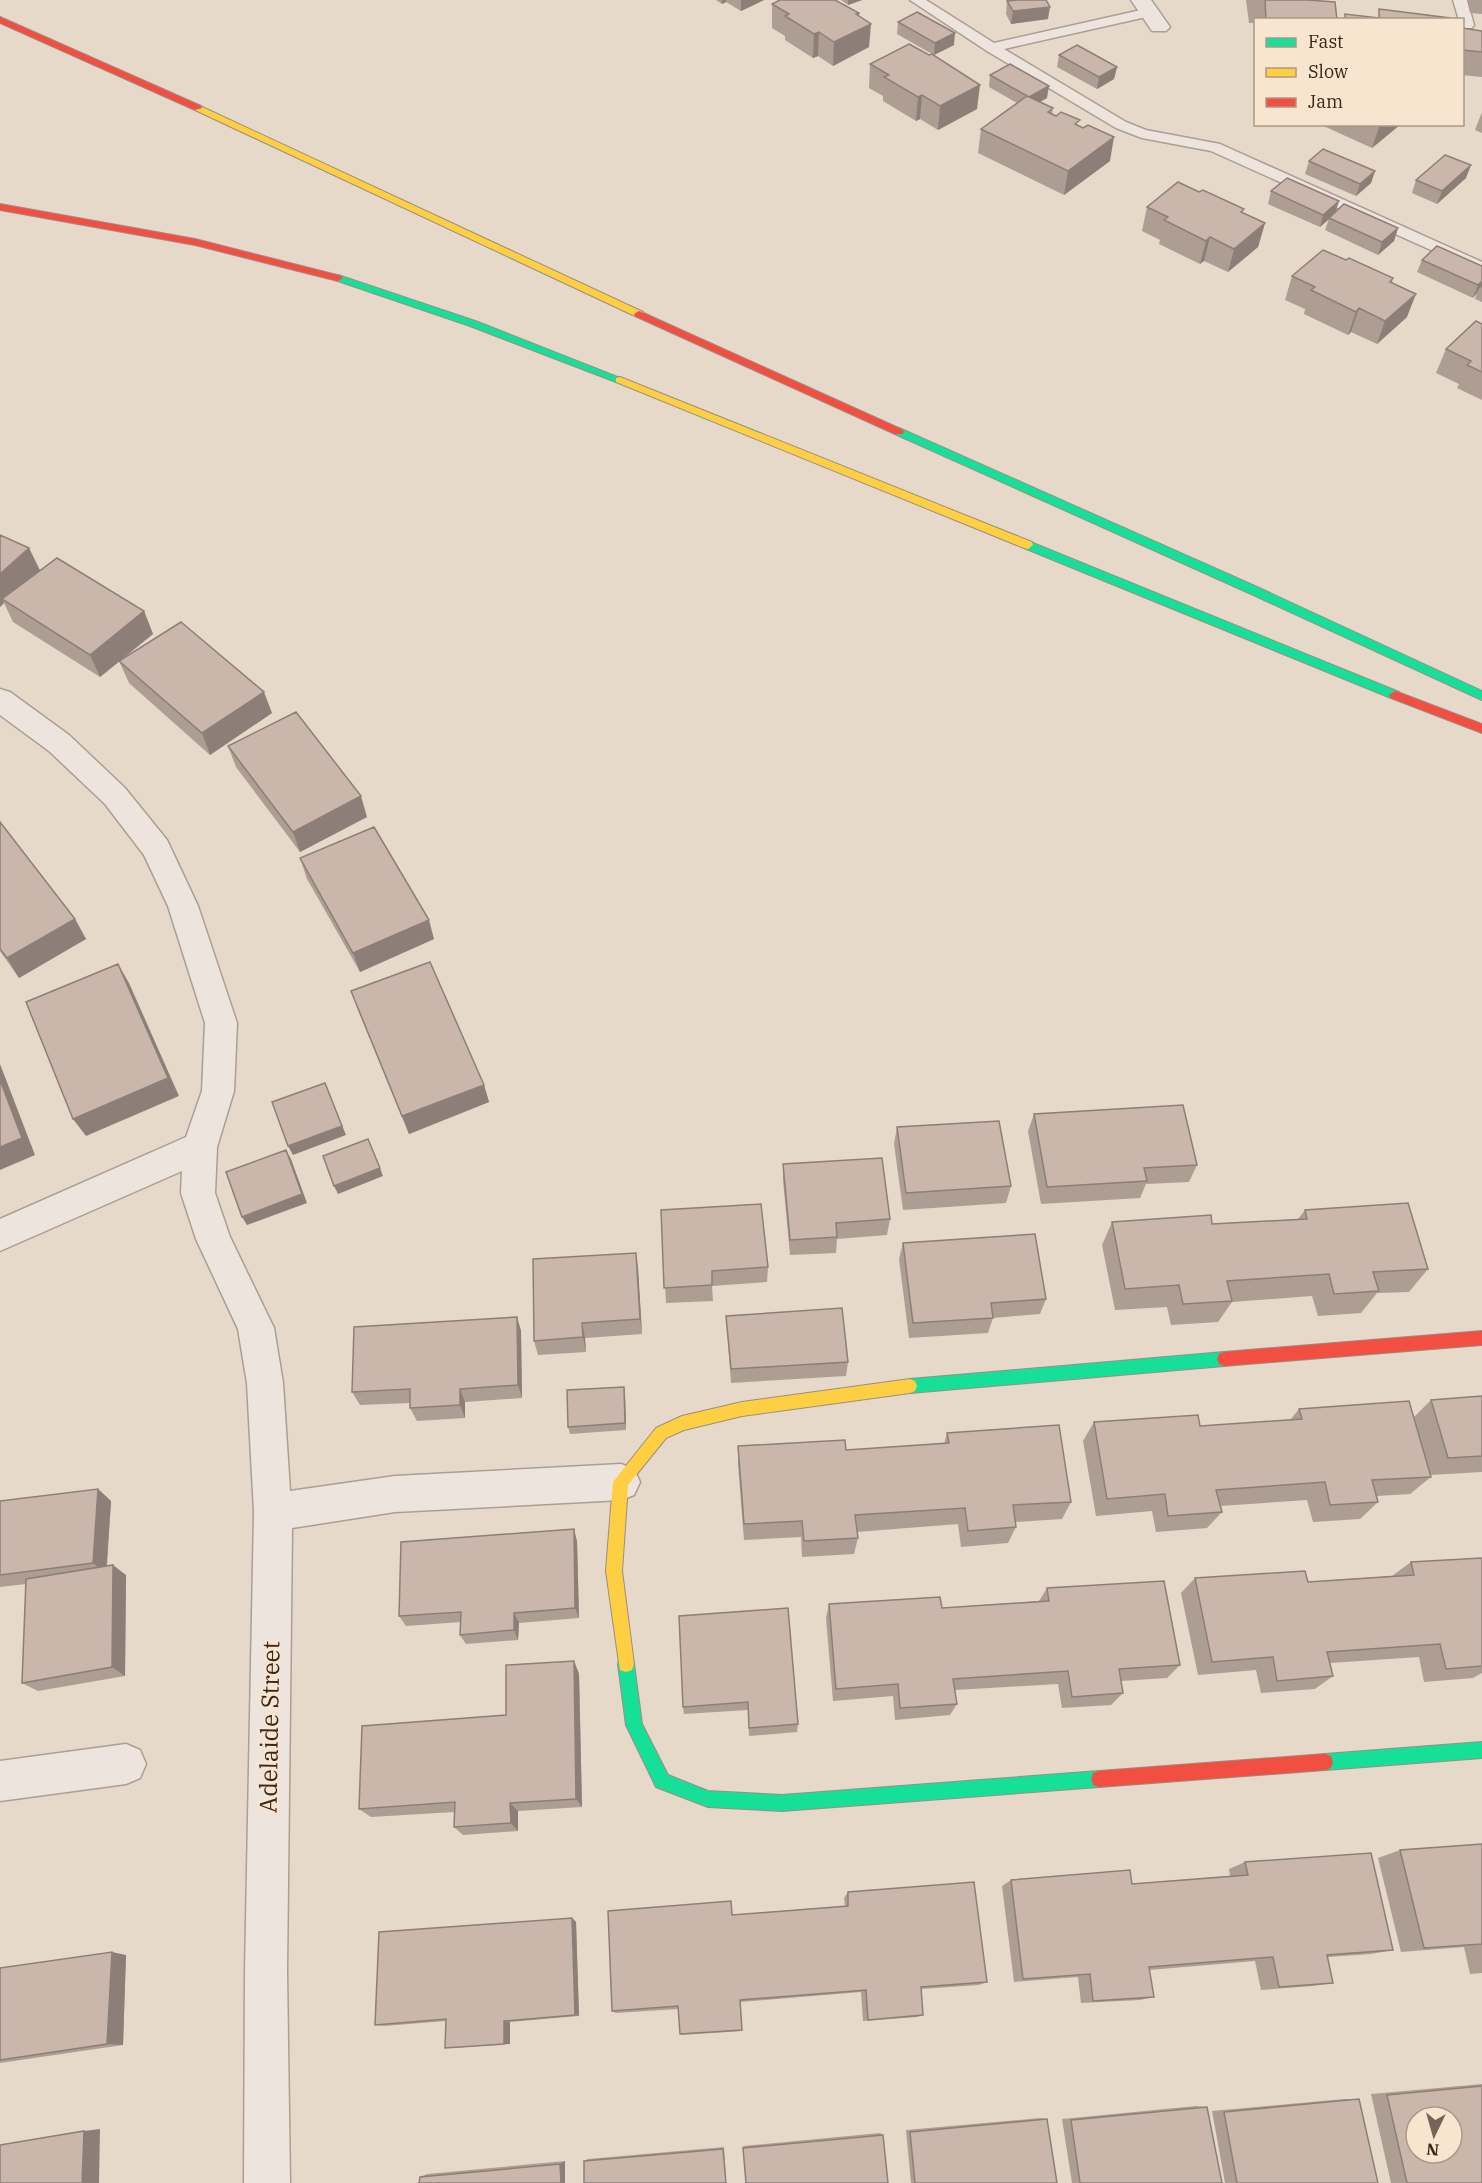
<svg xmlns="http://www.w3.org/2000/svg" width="1482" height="2183" font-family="'IBM Plex Serif',serif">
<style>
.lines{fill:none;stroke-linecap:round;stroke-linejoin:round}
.lane-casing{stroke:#ab9e94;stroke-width:3}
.street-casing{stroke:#ab9e94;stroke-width:3}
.fast-casing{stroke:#9a8e84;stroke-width:2}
.slow-casing{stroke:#9a8e84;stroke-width:2}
.jam-casing{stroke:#9a8e84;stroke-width:2}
.lane{fill:#ede5dd;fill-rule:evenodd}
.street{fill:#ede5dd;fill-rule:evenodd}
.fast{fill:#16e098;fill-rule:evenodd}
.slow{fill:#ffcf43;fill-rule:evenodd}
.jam{fill:#f24e42;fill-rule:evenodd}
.wall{fill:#ae9d93}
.shaded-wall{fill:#8d7f78}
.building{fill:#cab6ab;stroke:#8d7f78;stroke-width:1.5;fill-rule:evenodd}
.labels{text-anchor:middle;stroke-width:4.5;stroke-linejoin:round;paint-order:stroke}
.near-street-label{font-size:24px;fill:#3a251c;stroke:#f8e5cf}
</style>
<rect width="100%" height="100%" fill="#e6d9ca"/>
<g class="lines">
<g class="lane-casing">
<path id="lane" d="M910 0H926L994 43 1150 8 1155 9V15L1004 49 1126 122 1146 130 1220 144 1482 262V273L1211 151 1142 138 1116 128 987 51Z
M1453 0H1467L1474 25 1472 28H1462V20H1459Z"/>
</g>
<g class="street-casing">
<path id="street" d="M1131 0H1151L1170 27 1166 31H1152Z
M0 689 10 692 69 735 125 788 167 840 198 906 237 1023 234 1091 217 1147 215 1193 230 1237 274 1328 283 1383 290 1491 395 1476 621 1464 634 1469 640 1482 634 1495 621 1500 395 1512 292 1528 287 1971 290 2183H244L245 1971 254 1512 247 1383 238 1329 196 1239 181 1193 182 1171 0 1251V1219L186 1137 202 1091 205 1023 168 906 144 855 105 804 49 751 0 715Z
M126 1744 140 1750 146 1764 140 1778 126 1784 0 1801V1761Z"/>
</g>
<g class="fast-casing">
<path id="fast" d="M338 275 478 322 625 380 624 382H616L470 326 335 280V276Z
M899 428 1257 587 1482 691V700L1249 593 895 434V430Z
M1028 541 1399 692 1401 695 1399 698H1391L1024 548 1023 545Z
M1224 1352 1229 1354 1231 1359 1229 1364 1224 1366 910 1393 905 1391 903 1386 905 1381 910 1379Z
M626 1656 632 1658 634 1664 642 1724 668 1775 708 1791 782 1795 1099 1771 1105 1773 1107 1779 1105 1785 1099 1787 782 1811 708 1807 656 1787 626 1725 618 1664 620 1658Z
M1482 1742V1758L1325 1770 1319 1768 1317 1762 1319 1756 1325 1754Z"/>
</g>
<g class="slow-casing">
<path id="slow" d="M198 105 643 312 644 314 643 316H635L195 110V106Z
M620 377 1032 542 1033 545 1028 549 1024 548 616 382V378Z
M910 1379 915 1381 917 1386 915 1391 910 1393 742 1416 684 1430 666 1438 628 1485 622 1571 634 1664 632 1670 626 1672 620 1670 606 1571 613 1482 656 1428 682 1416 742 1402Z"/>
</g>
<g class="jam-casing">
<path id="jam" d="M0 17 201 106 202 108 195 110 0 23Z
M0 204 195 239 341 276 343 278 338 281 195 245 0 210Z
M639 311 903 430 904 432 903 434H895L635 316 634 314Z
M1395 691 1482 724V733L1391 698 1389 695Z
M1482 1331V1345L1224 1366 1219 1364 1217 1359 1219 1354 1224 1352Z
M1325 1754 1331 1756 1333 1762 1331 1768 1325 1770 1099 1787 1093 1785 1091 1779 1093 1773 1099 1771Z"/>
</g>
<use href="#lane" class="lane"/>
<use href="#street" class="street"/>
<use href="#fast" class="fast"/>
<use href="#slow" class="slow"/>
<use href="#jam" class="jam"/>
</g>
<path class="wall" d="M716 0H764L741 11 726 2 722 4Z
M841 0H862L848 5Z
M1246 0H1308L1337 20H1256V23H1249Z
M1467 0H1482V14L1470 13Z
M1007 1 1048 19 1011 24 1006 14Z
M772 4 858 16 869 47 833 66 818 56 813 58 785 40V36L772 28Z
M898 22 954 45 934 55 977 109 938 130 920 119 916 121 883 101V96L869 88 870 64 929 55 932 54 897 34Z
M1462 28 1482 31V77L1462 75Z
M1059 55 1117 67 1114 79 1097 89 1057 67Z
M990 75 1047 98 1040 102 1053 108 1052 114 1079 126 1110 161 1064 195 978 153 981 129 1017 103 989 87Z
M1482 112V133L1475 130Z
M1319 124H1401L1372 148Z
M1309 161 1375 171 1371 183 1356 196 1305 174Z
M1466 178 1437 204 1412 193 1416 180Z
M1271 191 1335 213 1398 228 1394 241 1378 255 1325 230 1329 219 1320 227 1268 204Z
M1147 207 1243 213 1265 223 1258 247 1228 272 1204 261 1200 264 1159 244 1160 240 1142 231Z
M1346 260 1393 278 1392 282 1407 317 1377 344 1351 332 1348 335 1304 314 1305 309 1285 300 1292 276Z
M1422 260 1482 266V302L1475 299 1477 293 1473 298 1417 272Z
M1482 324V400L1457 388 1459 384 1436 373 1446 349Z
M0 535 29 548 40 570 144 611 153 634 100 677 13 622 4 603 0 607Z
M119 661 272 713 210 755 129 683Z
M228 746 367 817 300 852 236 767Z
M0 822 75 919 86 939 19 978 0 951Z
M300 858 434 939 360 972 307 879Z
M351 991 484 1085 489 1102 409 1134 358 1010Z
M1034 1114 1197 1165 1189 1182 1146 1184 1140 1198 1041 1204 1028 1131Z
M897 1127 1011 1186 1006 1203 903 1210 894 1144Z
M783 1164 890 1219 887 1235 837 1239 836 1253 790 1255 783 1180Z
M661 1210 768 1267 767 1282 712 1286 713 1301 666 1303Z
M1305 1210 1428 1269 1409 1292 1377 1293 1361 1313 1318 1316 1312 1296 1232 1302 1218 1322 1171 1325 1167 1307 1115 1310 1102 1245 1112 1222 1212 1224 1298 1219Z
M903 1243 1046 1299 1040 1314 993 1318 988 1333 909 1338 899 1259Z
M638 1268 642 1334 585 1338 586 1352 538 1355 534 1341Z
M726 1316 848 1362 846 1376 731 1383Z
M517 1317 521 1331 522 1398 465 1402V1418L417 1421 410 1408V1403L360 1405 352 1392Z
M624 1387 625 1394 626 1430 570 1434 568 1427Z
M1482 1396V1472L1430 1475 1431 1477 1410 1494 1377 1496 1378 1502 1360 1519 1313 1522 1307 1500 1220 1506 1222 1512 1207 1528 1156 1532 1152 1511 1096 1516 1083 1441 1094 1422 1200 1426 1290 1420 1299 1409 1414 1417 1431 1400Z
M947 1433 1071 1502 1062 1519 1015 1522 1016 1527 1008 1543 961 1547 958 1524 857 1532 858 1538 854 1554 802 1557 801 1537 744 1540 738 1464V1446L846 1450 944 1444Z
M98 1489 111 1501 107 1566 126 1575 125 1676 38 1691 22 1683 26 1584 0 1587V1501Z
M577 1541 579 1618 519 1623 518 1640 466 1644 460 1635 461 1622 406 1626 399 1616Z
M1482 1558V1673L1473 1678 1424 1682 1419 1657 1330 1663 1333 1676 1315 1689 1261 1693 1256 1670 1198 1675 1181 1593 1195 1578 1308 1582 1392 1576 1411 1562Z
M1047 1588 1180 1665 1167 1678 1121 1681 1123 1693 1111 1705 1062 1708 1058 1684 955 1690 957 1704 950 1715 895 1720 893 1696 833 1701 826 1618 829 1604 942 1608 1039 1601Z
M788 1608 798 1724 797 1732 749 1736 748 1710 684 1714 683 1707Z
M574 1661 579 1674 582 1807 518 1811V1831L463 1835 454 1827V1812L371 1817 359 1809 506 1715Z
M1482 1844V1973L1470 1974 1464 1947 1401 1952 1378 1858 1400 1850Z
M1245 1862 1393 1950 1371 1954 1328 1957 1333 1983 1313 1986 1261 1990 1255 1961 1149 1970 1154 1997 1140 2000 1081 2003 1078 1977 1014 1982 1002 1886 1011 1880 1132 1884 1230 1876 1229 1869Z
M848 1892 987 1982 979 1985 921 1989 923 2015 917 2017 863 2021 861 1992 740 2002 742 2031 682 2035 680 2034 678 2009 616 2013 612 2011 732 1915 845 1906 844 1898Z
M572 1918 576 1922 579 2016 510 2022V2044L452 2048H445L446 2021 384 2026 375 2025Z
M126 1955 123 2045 0 2063V1968Z
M1482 2084V2183H1391L1371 2094Z
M1344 2099H1359L1378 2183H1225L1212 2111Z
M1196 2106 1207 2107 1222 2183H1072L1062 2119Z
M1040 2118 1047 2119 1057 2183H911L906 2130Z
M880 2133 883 2135 746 2183 743 2146Z
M724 2147 726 2183H584V2161L588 2159Z
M565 2161V2183L420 2177 427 2174Z"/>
<path class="shaded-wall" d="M722 0H726V2L722 4Z
M741 0H764L741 11Z
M848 0H862L848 5Z
M1050 7 1048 19 1011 24 1013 11Z
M859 13 858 30 871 24 869 47 833 66 834 42 856 14Z
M819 32 818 56 813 58 814 34Z
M955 33 954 45 934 55 935 43Z
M1117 67 1114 79 1097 89 1099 77Z
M980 85 977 109 938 130 940 106Z
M1049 86 1047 98 1027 109 1029 97Z
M922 95 920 119 916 121 918 97Z
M1380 124H1401L1372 148Z
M1114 137 1110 161 1064 195 1068 171Z
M1471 165 1466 178 1437 204 1442 191Z
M1375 171 1371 183 1356 196 1360 184Z
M1339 201 1335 214 1320 227 1323 215Z
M1265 223 1258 247 1228 272 1234 249Z
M1398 228 1394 241 1378 255 1382 242Z
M1210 237 1204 261 1200 264 1206 241Z
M1482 281V288L1480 287 1477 293 1473 298 1478 285Z
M1416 294 1407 317 1377 344 1385 321Z
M1359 308 1351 332 1348 335 1356 312Z
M29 548 40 571 2 599 4 603 0 607V574Z
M144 611 153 634 100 677 90 655Z
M264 692 272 713 210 755 202 733Z
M361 796 367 817 300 852 293 832Z
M75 919 86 939 19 978 7 958Z
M429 920 434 939 360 972 353 953Z
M118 964 129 983 179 1096 86 1136 73 1119Z
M0 1064 35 1155 0 1170Z
M325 1083 346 1135 293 1155 288 1146Z
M484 1085 489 1102 409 1134 402 1116Z
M286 1150 291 1159 307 1203 247 1225 242 1217Z
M380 1168 383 1176 338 1194 334 1186Z
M636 1253 638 1268 642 1334 640 1319Z
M517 1317 521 1331 522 1398 518 1385Z
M582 1323 585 1338 586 1352 583 1337Z
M624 1387 625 1394 626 1430 625 1423Z
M460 1389 465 1402V1418L460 1405Z
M98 1489 111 1501 106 1574 93 1563Z
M574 1529 577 1541 579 1618 575 1608Z
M113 1565 126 1575 125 1676 112 1667Z
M514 1613 519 1623 518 1640 514 1630Z
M574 1661 579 1674 582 1807 576 1799Z
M510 1803 518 1811V1831L511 1823Z
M572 1918 576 1922 579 2016 575 2015Z
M112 1952 126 1955 123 2045 107 2044Z
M504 2021 510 2022V2044H504Z
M100 2129 99 2183H82L84 2131Z
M565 2161V2183H561L560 2164Z"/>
<path class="building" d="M780 0H835L859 13 856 14 871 24 834 42 819 32 814 34 785 16 789 14 772 4Z
M1019 0H1046L1050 7 1013 11 1007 1Z
M1265 0H1308L1335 2 1337 20H1266Z
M1379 9 1450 18V20H1345V14L1379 18Z
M917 12 955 33 935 43 898 22Z
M1462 28 1482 31V52L1462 50Z
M909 44 929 55 932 54 980 85 940 106 922 95 918 97 884 77 889 75 870 64Z
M1077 45 1117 67 1099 77 1059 55Z
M1010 64 1049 86 1029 97 990 75Z
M1027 96 1053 108 1048 112 1056 116 1061 112 1080 120 1075 124 1083 128 1088 125 1114 137 1068 171 981 129Z
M1323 149 1375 171 1360 184 1309 161Z
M1445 155 1471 165 1442 191 1416 180Z
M1287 178 1339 201 1323 215 1271 191Z
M1178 182 1199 192 1203 190 1244 209 1241 212 1265 223 1234 249 1210 237 1206 241 1164 220 1168 217 1147 207Z
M1344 204 1398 228 1382 242 1329 218Z
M1437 246 1482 266V281L1478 285 1422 260Z
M1323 250 1346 260 1349 258 1393 278 1390 282 1416 294 1385 321 1359 308 1356 312 1311 290 1315 287 1292 276Z
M1476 321 1482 324V372L1467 365 1471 361 1446 349Z
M0 535 29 548 0 574Z
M57 558 144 611 90 655 2 599Z
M181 622 264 692 202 733 119 661Z
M296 712 361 796 293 832 228 746Z
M0 822 75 919 7 958 0 949Z
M374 827 429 920 353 953 300 858Z
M430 962 484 1085 402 1116 351 991Z
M118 964 168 1078 73 1119 26 1002Z
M0 1080 22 1138 0 1147Z
M325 1083 342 1126 288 1146 272 1102Z
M1183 1105 1197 1165 1144 1168 1147 1181 1047 1187 1034 1114Z
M999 1121 1011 1186 906 1193 897 1127Z
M368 1139 380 1168 334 1186 323 1156Z
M286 1150 302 1194 242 1217 226 1172Z
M882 1158 890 1219 836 1223 837 1237 790 1240 783 1164Z
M1408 1203 1428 1269 1373 1272 1379 1291 1334 1294 1329 1274 1227 1281 1232 1301 1183 1304 1179 1285 1125 1289 1112 1222 1211 1215 1212 1224 1307 1219 1305 1210Z
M761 1204 768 1267 712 1271V1285L664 1288 661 1210Z
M1035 1234 1046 1299 991 1303 993 1318 913 1323 903 1243Z
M636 1253 640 1319 582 1323 583 1337 534 1341 533 1259Z
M842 1308 848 1362 731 1369 726 1316Z
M517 1317 518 1385 460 1389V1405L410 1408V1389L352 1392 354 1327Z
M624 1387 625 1423 568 1427 567 1390Z
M1482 1396V1456L1448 1458 1431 1400Z
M1409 1401 1431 1477 1372 1480 1378 1502 1330 1505 1325 1482 1216 1490 1222 1512 1168 1516 1165 1494 1107 1499 1094 1422 1198 1415 1200 1426 1302 1419 1299 1409Z
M1059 1425 1071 1502 1013 1505 1016 1527 968 1531 965 1508 855 1515 858 1538 804 1541 802 1521 744 1524 738 1446 845 1440 846 1450 949 1443 947 1433Z
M98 1489 93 1563 0 1575V1501Z
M574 1529 575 1608 514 1613V1630L460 1635 461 1612 399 1616 401 1542Z
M1482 1558V1666L1446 1669 1440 1644 1327 1652 1333 1676 1277 1681 1273 1657 1212 1662 1195 1578 1305 1571 1308 1582 1414 1575 1411 1562Z
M113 1565 112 1667 22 1683 26 1579Z
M1164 1581 1180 1665 1119 1669 1123 1693 1072 1697 1068 1671 953 1679 957 1704 900 1708 898 1684 836 1689 829 1604 940 1597 942 1608 1049 1601 1047 1588Z
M788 1608 798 1724 749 1728 748 1702 683 1707 679 1616Z
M574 1661 576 1799 510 1803 511 1823 454 1827 455 1802 359 1809 362 1726 506 1715V1665Z
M1482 1844V1944L1424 1948 1400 1850Z
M1371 1853 1393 1950 1327 1955 1333 1983 1279 1987 1273 1957 1149 1967 1154 1997 1093 2001 1090 1974 1023 1979 1011 1880 1130 1870 1132 1884 1248 1875 1245 1862Z
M974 1882 987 1982 921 1987 923 2015 868 2020 866 1990 740 2000 742 2030 680 2034 678 2006 612 2011 608 1911 731 1901 732 1915 848 1906V1892Z
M572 1918 575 2015 504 2021V2044L445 2048 446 2019 375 2025 379 1932Z
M112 1952 107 2044 0 2060V1968Z
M1482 2086V2183H1407L1387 2095ZM1416 2117H1452V2153H1416Z
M1359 2099 1378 2183H1237L1224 2112Z
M1207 2107 1222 2183H1080L1071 2120Z
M1047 2119 1057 2183H915L910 2132Z
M84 2131 82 2183H0V2145Z
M883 2135 888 2183H746L743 2148Z
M723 2149 726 2183H584V2161Z
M560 2164 561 2183H419L420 2177Z"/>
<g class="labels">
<g class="near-street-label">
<text transform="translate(270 1727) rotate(-89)" y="8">Adelaide Street</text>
</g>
</g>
<rect x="1254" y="18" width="210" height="108" fill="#f8e5cf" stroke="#ac9887" stroke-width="1.5"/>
<rect x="1266" y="38" width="30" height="9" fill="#16e098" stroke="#ac9887" stroke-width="1.5"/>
<text x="1308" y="48" font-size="18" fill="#3a251c">Fast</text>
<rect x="1266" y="68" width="30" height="9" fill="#ffcf43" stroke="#ac9887" stroke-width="1.5"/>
<text x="1308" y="78" font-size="18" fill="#3a251c">Slow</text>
<rect x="1266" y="98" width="30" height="9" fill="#f24e42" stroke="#ac9887" stroke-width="1.5"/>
<text x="1308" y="108" font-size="18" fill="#3a251c">Jam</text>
<g transform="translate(1434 2135) rotate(185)"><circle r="28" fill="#f8e5cf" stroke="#ac9887" stroke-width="1.5"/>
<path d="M0-4.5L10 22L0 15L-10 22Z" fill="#766459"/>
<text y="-9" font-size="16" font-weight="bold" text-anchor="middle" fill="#3a251c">N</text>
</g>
</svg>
